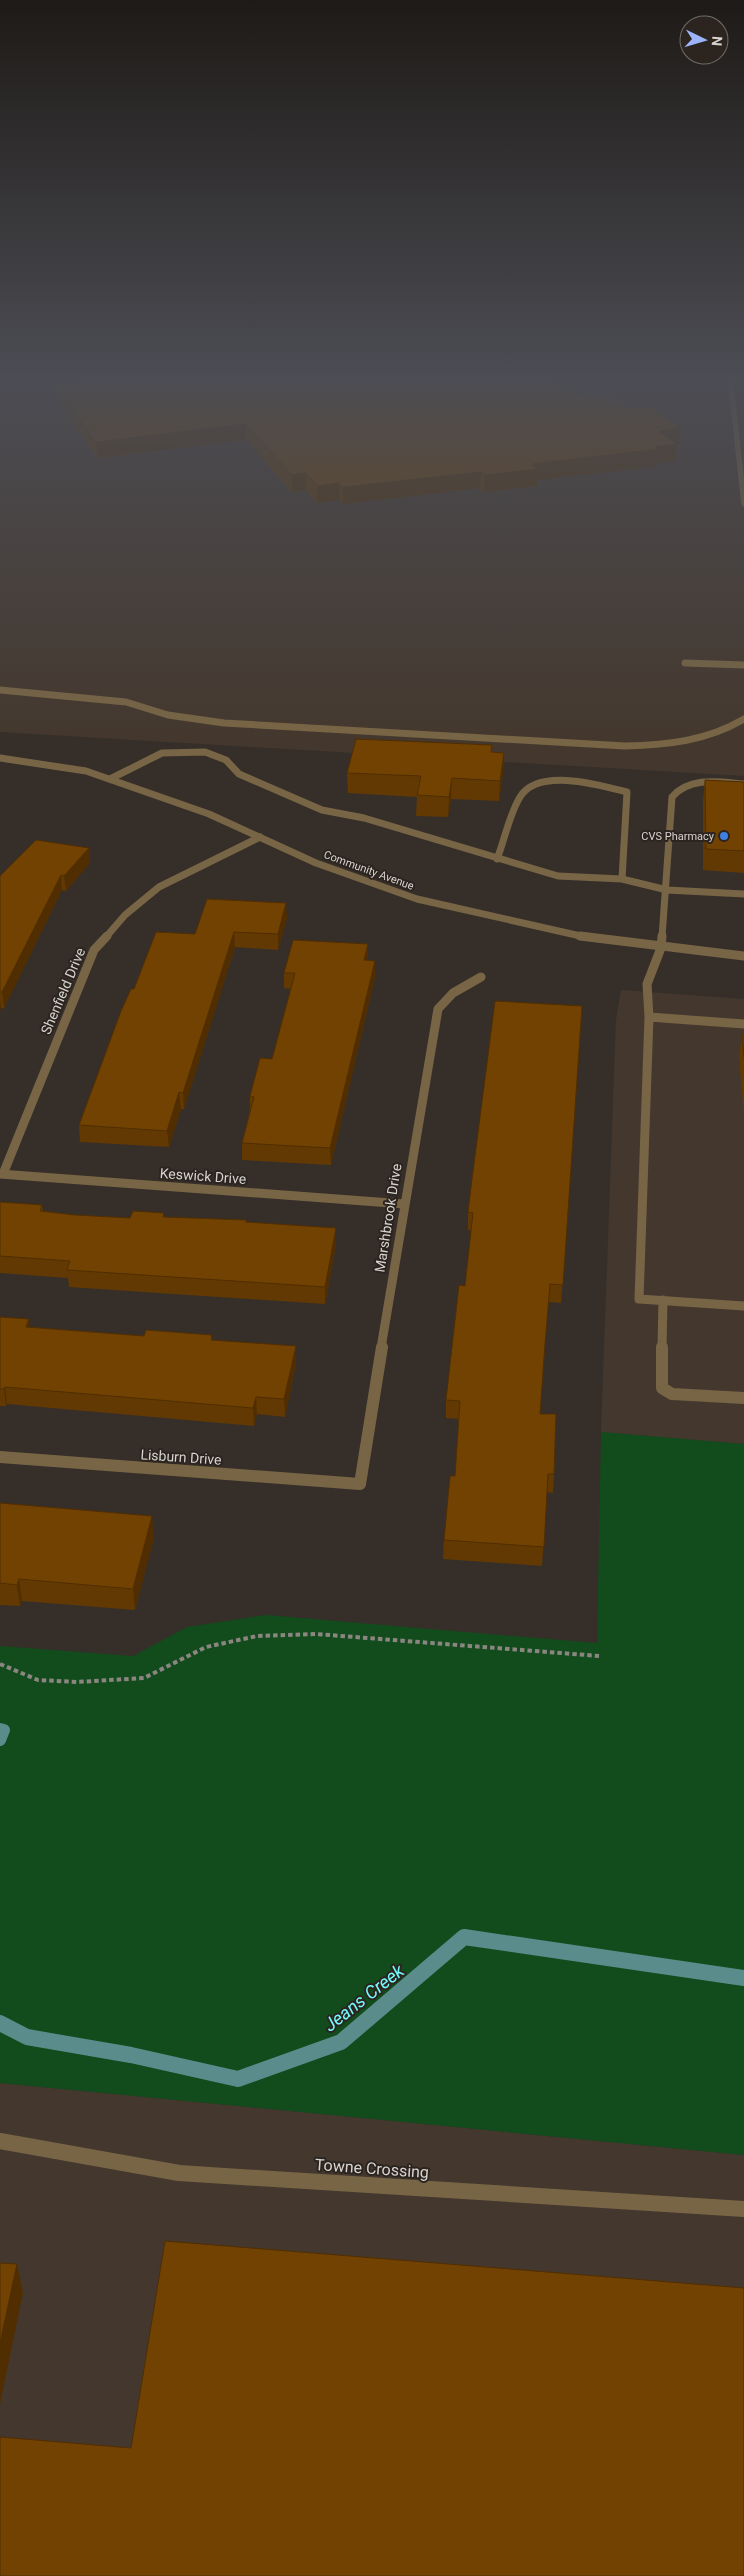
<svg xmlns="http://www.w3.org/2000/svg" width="744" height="2576" font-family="Roboto,sans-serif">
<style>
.built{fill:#44382e}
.green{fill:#124b1c}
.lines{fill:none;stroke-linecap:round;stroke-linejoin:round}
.stream-far1{stroke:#5a8c8c;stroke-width:12}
.stream{stroke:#5a8c8c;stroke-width:16}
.path{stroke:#8b8681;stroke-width:4;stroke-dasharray:4.5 3;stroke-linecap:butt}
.service-far4{stroke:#786545;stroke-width:5.5}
.service-far3{stroke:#786545;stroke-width:7}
.service-far2{stroke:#786545;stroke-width:9}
.service-far1{stroke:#786545;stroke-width:12}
.service{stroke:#786545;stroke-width:16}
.minor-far2{stroke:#786545;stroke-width:7}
.minor-far1{stroke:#786545;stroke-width:9}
.minor{stroke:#786545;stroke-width:12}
.tertiary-far1{stroke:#786545;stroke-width:7}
.tertiary{stroke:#786545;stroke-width:9}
.wall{fill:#623903}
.shaded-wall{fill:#502e02}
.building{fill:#724203;stroke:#502e02}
.shop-dot{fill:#3f7fe0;stroke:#2c251f;stroke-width:2}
.labels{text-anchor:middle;stroke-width:4;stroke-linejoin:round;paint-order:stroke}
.far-poi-label{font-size:11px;fill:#d7d3cf;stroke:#2c251f;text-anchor:end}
.far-street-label{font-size:11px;fill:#d7d3cf;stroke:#2c251f}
.street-label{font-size:14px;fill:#d7d3cf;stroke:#2c251f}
.near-street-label{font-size:16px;fill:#d7d3cf;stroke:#2c251f}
.near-water-label{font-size:18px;font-style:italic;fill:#73fafd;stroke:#2c251f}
</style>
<rect width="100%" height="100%" fill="#362f29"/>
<path class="built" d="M0 376H744V776L0 732Z
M621 990 744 999V1444L601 1432 616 1020Z
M0 2083 744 2155V2576H0Z"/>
<path class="green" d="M601 1432 744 1444V2155L0 2083V1646L133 1656 187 1627 266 1615 597 1643Z"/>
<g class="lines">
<path class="stream-far1" d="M0 1729 4 1730 0 1740"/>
<path class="stream" d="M0 2023 27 2037 131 2055 238 2079 341 2042 464 1937 744 1978"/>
<path class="path" d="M0 1664 38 1680 77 1682 144 1678 206 1647 257 1636 316 1634 599 1656"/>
<path class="service-far4" d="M730 376 744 504
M730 380H744"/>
<path class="service-far3" d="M685 663 744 665
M0 690 126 702 168 715 224 723 625 746C667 745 707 741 744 719
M110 779 162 753 205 752 226 760 239 774 322 810 364 818 558 876 622 879 667 890 744 894
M497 859C505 839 509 815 520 797 538 767 600 785 627 792L622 879
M662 937 672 797C690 776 720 782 744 784"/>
<path class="service-far2" d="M662 936 661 948 647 984 649 1017 639 1299 744 1306
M649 1017 744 1024
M662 1348 663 1300"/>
<path class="service-far1" d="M662 1347V1388L672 1394 744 1398"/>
<path class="service" d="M0 2141 179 2173 744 2209"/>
<path class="minor-far2" d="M106 937 125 915 159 887 260 837"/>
<path class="minor-far1" d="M0 1174 404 1204
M3 1174 94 950 107 936
M381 1348 438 1009 453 993 481 977"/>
<path class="minor" d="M0 1457 360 1484 382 1347"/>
<path class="tertiary-far1" d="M0 758 86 771 209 814 316 863 417 899 585 937"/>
<path class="tertiary" d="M580 936 744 956"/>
</g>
<path class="wall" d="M68 376H551L577 396 590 398 629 409 680 428 679 444 677 445 676 461 657 463V466L538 480 537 486 484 492 480 488 343 504 340 500 317 503 306 490 292 492 246 440 97 458 56 399 55 384 72 382Z
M492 745 491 752 504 753 503 773 499 801 451 799 448 817 416 816 417 797 348 793 347 773Z
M705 780 744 782V873L703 870V801Z
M89 848 90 863 66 891 62 890 4 1008H1L0 1011V876Z
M287 918 278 950 235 947 184 1109H181L169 1147 80 1142 79 1125 195 934Z
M367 960 375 977 331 1165 242 1160V1143L250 1110V1096L272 1059 291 989 284 988V973Z
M582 1006 561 1303 548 1302 540 1414 554 1474 553 1493 547 1492 542 1566 443 1559 444 1540 455 1476 459 1419 446 1418V1400L465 1286 471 1230H468V1212Z
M742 1035H744V1113L739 1058Z
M0 1202 42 1205 43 1211 75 1215 130 1218 164 1213V1217L246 1220 247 1222 336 1245 325 1304 69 1287 68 1278 0 1273Z
M0 1317 30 1327 144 1336 212 1335V1340L296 1346V1364L285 1417 257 1414 254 1426 7 1404 6 1406H0Z
M0 1503 154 1537 135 1610 22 1601 20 1606 0 1605Z"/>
<path class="shaded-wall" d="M245 424 246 440 97 458 96 442Z
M680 428 679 444 677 445 676 461 657 463V466L538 480 537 486 484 492 485 475 532 464 655 447 658 431Z
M481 472 480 488 343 504V487Z
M306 473V490L292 492V475Z
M339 483 340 500 317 503V486Z
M504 753 503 773 499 801 500 781Z
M452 778 451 799 448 817 449 797Z
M89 848 90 863 66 891 64 876Z
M61 875 62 890 4 1008 2 992Z
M286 903 287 918 278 950V934Z
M234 932 235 947 184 1109 183 1093Z
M368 944V959L364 976V960Z
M375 961V977L331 1165 330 1148Z
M0 997 1 1008 0 1011Z
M179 1092 181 1109 169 1147 167 1131Z
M336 1228V1245L325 1304V1287Z
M29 1319 31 1336 26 1327Z
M296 1346V1364L285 1417 284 1399Z
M5 1387 7 1404 6 1406 4 1389Z
M256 1397 257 1414 254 1426 253 1408Z
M152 1516 154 1537 135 1610 133 1589Z
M19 1579 22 1601 20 1606 17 1585Z
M17 2264 23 2293 0 2404V2343Z"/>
<path class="building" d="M77 376H551L577 396 586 395 590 398 610 396 629 409 650 407 680 428 658 431 677 444 655 447 658 449 532 464 538 469 485 475 481 472 343 487 339 483 317 486 306 473 292 475 245 424 96 442 55 384 81 381Z
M356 739 492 745 491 752 504 753 500 781 452 778 449 797 417 795 421 776 347 773Z
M705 780 744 782V851L706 849Z
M36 840 89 848 64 876 61 875 2 992H0V876Z
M207 899 286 903 278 934 234 932 183 1093 179 1092 167 1131 79 1125 121 1011 131 989H134L156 932 195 934Z
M293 940 368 944 364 960 375 961 330 1148 242 1143 254 1097 250 1096 260 1058 272 1059 295 973H284Z
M495 1001 582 1006 563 1285 550 1284 545 1344 540 1414H556L554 1474H548L544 1547 444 1540 450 1476H455L460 1401 446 1400 459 1285 465 1286 473 1213 468 1212 472 1179Z
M742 1035H744V1057Z
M0 1202 42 1205 40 1211 75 1215 130 1218 133 1211 164 1213 163 1217 246 1220V1222L336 1228 325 1287 67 1270 70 1261 0 1256Z
M0 1317 29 1319 26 1327 144 1336 146 1330 212 1335 211 1340 296 1346 284 1399 256 1397 253 1408 5 1387 4 1389H0Z
M0 1503 152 1516 133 1589 19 1579 17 1585 0 1583Z
M165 2241 744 2288V2576H0V2437L131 2448Z
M0 2263 17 2264 0 2343Z"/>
<linearGradient id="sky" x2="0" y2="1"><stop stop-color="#1e1a17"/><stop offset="0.51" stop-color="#4c4d54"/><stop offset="1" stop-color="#4c4d54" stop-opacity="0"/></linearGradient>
<rect width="744" height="737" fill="url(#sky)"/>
<circle class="shop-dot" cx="724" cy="836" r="5"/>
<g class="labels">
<g class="far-poi-label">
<text x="714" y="840">CVS Pharmacy</text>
</g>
<g class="far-street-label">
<text transform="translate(369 870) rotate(20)" y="4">Community Avenue</text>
</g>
<g class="street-label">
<text transform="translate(63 991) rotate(-67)" y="5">Shenfield Drive</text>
<text transform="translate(203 1176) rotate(4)" y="5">Keswick Drive</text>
<text transform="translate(388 1218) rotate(-81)" y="5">Marshbrook Drive</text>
<text transform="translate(181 1457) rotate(4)" y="5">Lisburn Drive</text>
</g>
<g class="near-street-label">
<text transform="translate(372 2168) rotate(4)" y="6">Towne Crossing</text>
</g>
<g class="near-water-label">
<text transform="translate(364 1998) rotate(-38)" y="6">Jeans Creek</text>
</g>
</g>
<g transform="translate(704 40) rotate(95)"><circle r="24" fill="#2c251f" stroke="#706b65"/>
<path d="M0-4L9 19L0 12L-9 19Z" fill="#9db4fd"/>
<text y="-8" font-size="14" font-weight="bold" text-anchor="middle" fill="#d7d3cf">N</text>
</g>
</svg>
